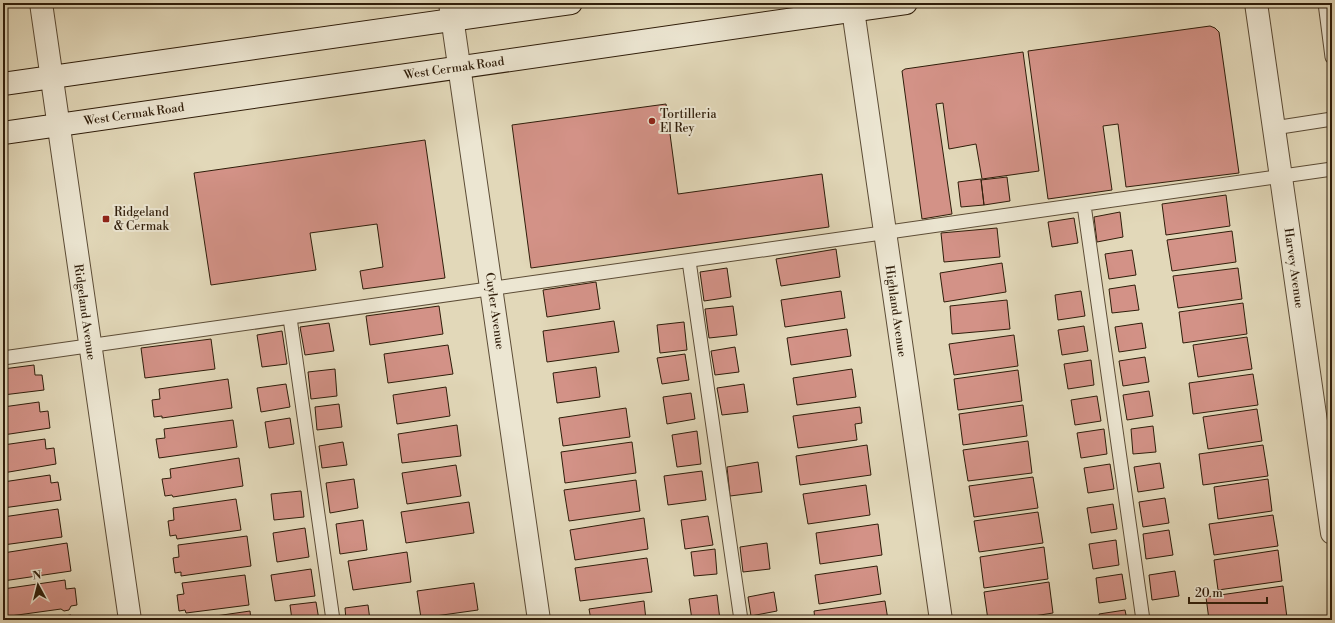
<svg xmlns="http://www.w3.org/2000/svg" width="1335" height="623" font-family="'Libre Bodoni',serif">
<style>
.building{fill:#d39287;stroke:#2f1d0a}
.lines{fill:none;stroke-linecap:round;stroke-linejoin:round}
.service-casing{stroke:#5c4c36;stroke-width:15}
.minor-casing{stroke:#5c4c36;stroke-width:24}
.tertiary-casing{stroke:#5c4c36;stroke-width:24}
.secondary-casing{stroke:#2f1d0a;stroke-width:24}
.service{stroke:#ece6d2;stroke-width:13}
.minor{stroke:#ece6d2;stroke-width:22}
.tertiary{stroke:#ece6d2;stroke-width:22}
.secondary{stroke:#ece6d2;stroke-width:22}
.poi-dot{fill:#8f2418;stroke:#ece6d2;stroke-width:1.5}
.labels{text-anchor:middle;stroke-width:4;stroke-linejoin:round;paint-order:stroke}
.street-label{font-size:12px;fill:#2f1d0a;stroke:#ece6d2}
.poi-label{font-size:12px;fill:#2f1d0a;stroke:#ece6d2;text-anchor:start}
</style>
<rect width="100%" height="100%" fill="#e2d8b9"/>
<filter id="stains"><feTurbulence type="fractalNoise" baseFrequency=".005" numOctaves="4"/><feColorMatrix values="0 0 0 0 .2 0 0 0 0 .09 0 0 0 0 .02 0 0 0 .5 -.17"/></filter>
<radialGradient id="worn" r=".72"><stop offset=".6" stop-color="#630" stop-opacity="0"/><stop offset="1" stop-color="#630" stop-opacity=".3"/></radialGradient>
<path class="building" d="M1210 26 1215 28 1219 32 1239 173 1126 187 1118 124 1103 126 1112 190 1048 199 1028 51Z
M1023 52 1039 171 982 179 976 144 949 149 943 103 936 104 952 214 922 219 902 71 905 69Z
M666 104 678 194 822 174 829 227 531 268 512 125Z
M425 140 445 278 363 289 360 271 383 267 377 224 310 233 316 270 211 285 194 173Z
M1007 177 1010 201 984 205 981 180Z
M981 179 984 205 961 207 958 182Z
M1226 195 1230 226 1166 235 1162 204Z
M1120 212 1123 237 1097 242 1094 217Z
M1074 218 1078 243 1052 247 1048 222Z
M997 228 1000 257 944 262 941 233Z
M1232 231 1236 262 1172 271 1167 240Z
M836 249 840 277 781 286 776 259Z
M1132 250 1136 275 1109 279 1105 254Z
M1002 263 1006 292 944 302 940 273Z
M727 268 731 297 704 301 700 272Z
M1238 268 1242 299 1178 308 1173 276Z
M596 282 600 309 547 317 543 290Z
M1135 285 1139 310 1112 313 1109 289Z
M841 291 845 318 785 327 781 300Z
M1081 291 1085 316 1058 320 1055 295Z
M1007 300 1010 329 952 334 950 306Z
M1243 303 1247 334 1183 343 1179 312Z
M439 306 443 334 370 345 366 316Z
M733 306 737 335 709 338 705 309Z
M614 321 619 352 547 362 543 331Z
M684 322 687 350 660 353 657 325Z
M329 323 334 351 305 355 300 327Z
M1142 323 1146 348 1119 352 1115 327Z
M1084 326 1088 351 1062 355 1058 330Z
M847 329 851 356 791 365 787 338Z
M282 331 287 364 262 367 257 335Z
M1014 335 1018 366 954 375 949 344Z
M1247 337 1252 369 1198 377 1193 345Z
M211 339 215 369 145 378 141 348Z
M448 345 453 374 388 383 384 354Z
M735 347 739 372 715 375 711 351Z
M685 354 689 380 662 384 657 358Z
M1145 357 1149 382 1123 386 1119 361Z
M1091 360 1094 385 1068 389 1064 364Z
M34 365 35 375H42L44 390 3 395V369Z
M596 367 600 397 557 403 553 373Z
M335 369 337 396 311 399 308 372Z
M852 369 856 397 797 405 793 378Z
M1018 370 1022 401 958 410 954 379Z
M1253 374 1258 405 1193 414 1189 383Z
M228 379 232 408 162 418V416L154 417 152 400 160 399 159 389Z
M286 384 290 407 261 412 257 388Z
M744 384 748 412 722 415 717 388Z
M446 387 450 416 397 424 393 395Z
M1149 391 1153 416 1127 420 1123 395Z
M691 393 695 419 667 424 663 397Z
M1097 396 1101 421 1075 425 1071 400Z
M39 402 40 412 48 411 50 428 3 435V407Z
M339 404 342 427 317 430 315 407Z
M1023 405 1027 436 963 445 959 414Z
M860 407 862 423 855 424 857 440 798 448 793 416Z
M626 408 630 437 563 446 559 418Z
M1257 409 1262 441 1208 449 1203 417Z
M290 418 294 444 269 448 265 422Z
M233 420 237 447 159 458 156 439 165 438 164 429Z
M457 425 461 456 402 463 398 434Z
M1153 426 1156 452 1133 454 1131 429Z
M1104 429 1107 454 1081 458 1077 433Z
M697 431 701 464 677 467 672 435Z
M45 439 46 449 54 448 56 464 3 473V445Z
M1028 441 1032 473 968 481 963 450Z
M343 442 347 465 322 468 319 446Z
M632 442 636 473 565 483 561 452Z
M867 445 871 475 800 485 796 456Z
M1263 445 1268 476 1203 485 1199 454Z
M239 458 243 486 173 497 172 495 165 496 162 479 171 478 170 469Z
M758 462 762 492 730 496 727 467Z
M1160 463 1164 488 1138 492 1134 467Z
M1110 464 1114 489 1088 493 1084 468Z
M456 465 461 496 407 504 402 473Z
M702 471 706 500 668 505 664 476Z
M50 475 51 483 58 482 61 500 3 508V482Z
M1033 477 1038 508 974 517 969 486Z
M354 479 358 508 330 513 326 483Z
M1268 479 1272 511 1218 519 1214 487Z
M636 480 640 511 569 521 564 490Z
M866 485 870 515 808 524 803 494Z
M301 491 304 517 274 520 271 494Z
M1165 498 1169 523 1143 527 1139 502Z
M236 499 241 530 177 539 176 535 170 536 168 521 174 520 173 508Z
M469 502 474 533 406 543 401 512Z
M1113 504 1117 529 1091 533 1087 508Z
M58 509 62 537 3 545V517Z
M1038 512 1043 543 979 552 974 521Z
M1273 515 1278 546 1214 555 1209 524Z
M708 516 713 545 685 549 681 520Z
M644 518 648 549 575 560 570 530Z
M363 520 367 550 340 554 336 524Z
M878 524 882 555 820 564 816 533Z
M305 528 309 557 277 562 273 533Z
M1169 530 1173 555 1146 559 1143 534Z
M247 536 251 566 181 576V572L175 573 173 558 179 557 178 545Z
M1116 540 1119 565 1093 569 1089 544Z
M67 543 71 571 3 581V553Z
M767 543 770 569 743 572 740 547Z
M1044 547 1048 579 984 588 980 557Z
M715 549 717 574 694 576 691 552Z
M1278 550 1282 581 1218 590 1214 560Z
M407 552 411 582 353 590 348 561Z
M647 558 652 592 580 601 575 568Z
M877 566 881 594 819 604 815 575Z
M311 569 315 596 275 601 271 575Z
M1175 571 1179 596 1152 600 1149 575Z
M1122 574 1126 599 1099 603 1096 578Z
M245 575 249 605 186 613 185 610 179 611 177 595 184 594 182 583Z
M65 580 66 589 75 588 77 605 71 606 69 610 64 611 61 609 3 617V589Z
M1049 582 1053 613 1008 620H988L984 592Z
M474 583 478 610 421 618 417 591Z
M1283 586 1287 618 1271 620H1209L1206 597Z
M774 592 777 611 751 616 748 597Z
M717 595 720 620H692L689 599Z
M644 601 646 620H591L589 609Z
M885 601 888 620H815L814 611Z
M316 602 319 620H292L290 605Z
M368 605 370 620H346L345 608Z
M1125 610 1127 620H1100L1099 614Z
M250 611 251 620H188Z
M71 615V620H36Z"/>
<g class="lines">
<g class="service-casing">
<path id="service" d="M1325 3 1332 57
M1274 128 1332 119
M1084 205 1143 620
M689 261 741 620
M290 318 333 620
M3 358 1332 169"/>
</g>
<g class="minor-casing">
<path id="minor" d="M450 3 539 620
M852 3 941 620
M1256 3 1332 533"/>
</g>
<g class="tertiary-casing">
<path id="tertiary" d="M41 3 130 620"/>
</g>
<g class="secondary-casing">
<path id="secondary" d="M3 84 571 3
M3 133 906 3"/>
</g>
<use href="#service" class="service"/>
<use href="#minor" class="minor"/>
<use href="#tertiary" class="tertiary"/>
<use href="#secondary" class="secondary"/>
</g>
<g class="poi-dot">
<circle cx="652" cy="121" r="4"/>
<rect x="102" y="215" width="8" height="8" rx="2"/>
</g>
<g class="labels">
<g class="street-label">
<text transform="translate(454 68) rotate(-8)" y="4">West Cermak Road</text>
<text transform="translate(134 114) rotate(-8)" y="4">West Cermak Road</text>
<text transform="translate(1294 268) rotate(82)" y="4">Harvey Avenue</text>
<text transform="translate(495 311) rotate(82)" y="4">Cuyler Avenue</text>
<text transform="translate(896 311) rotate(82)" y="4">Highland Avenue</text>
<text transform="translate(85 312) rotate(82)" y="4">Ridgeland Avenue</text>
</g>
<g class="poi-label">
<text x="660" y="118">Tortilleria<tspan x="660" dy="14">El Rey</tspan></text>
<text x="114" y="216">Ridgeland<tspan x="114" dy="14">&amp; Cermak</tspan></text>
</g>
</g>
<rect width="1335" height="623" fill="none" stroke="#e2d8b9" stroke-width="16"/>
<rect x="4" y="4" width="1327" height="615" fill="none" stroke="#2f1d0a" stroke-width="2"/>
<rect x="8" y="8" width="1319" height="607" fill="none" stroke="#2f1d0a"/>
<g transform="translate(38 585) rotate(353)" stroke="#ece6d2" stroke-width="3" paint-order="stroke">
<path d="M0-3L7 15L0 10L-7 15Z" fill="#2f1d0a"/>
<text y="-6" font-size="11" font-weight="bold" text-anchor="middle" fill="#2f1d0a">N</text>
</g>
<path d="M1189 597v6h78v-6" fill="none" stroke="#2f1d0a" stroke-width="2"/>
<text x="1195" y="597" font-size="12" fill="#2f1d0a" stroke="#ece6d2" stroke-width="3" paint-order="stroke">20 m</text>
<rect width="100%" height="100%" filter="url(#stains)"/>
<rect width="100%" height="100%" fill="url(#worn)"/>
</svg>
